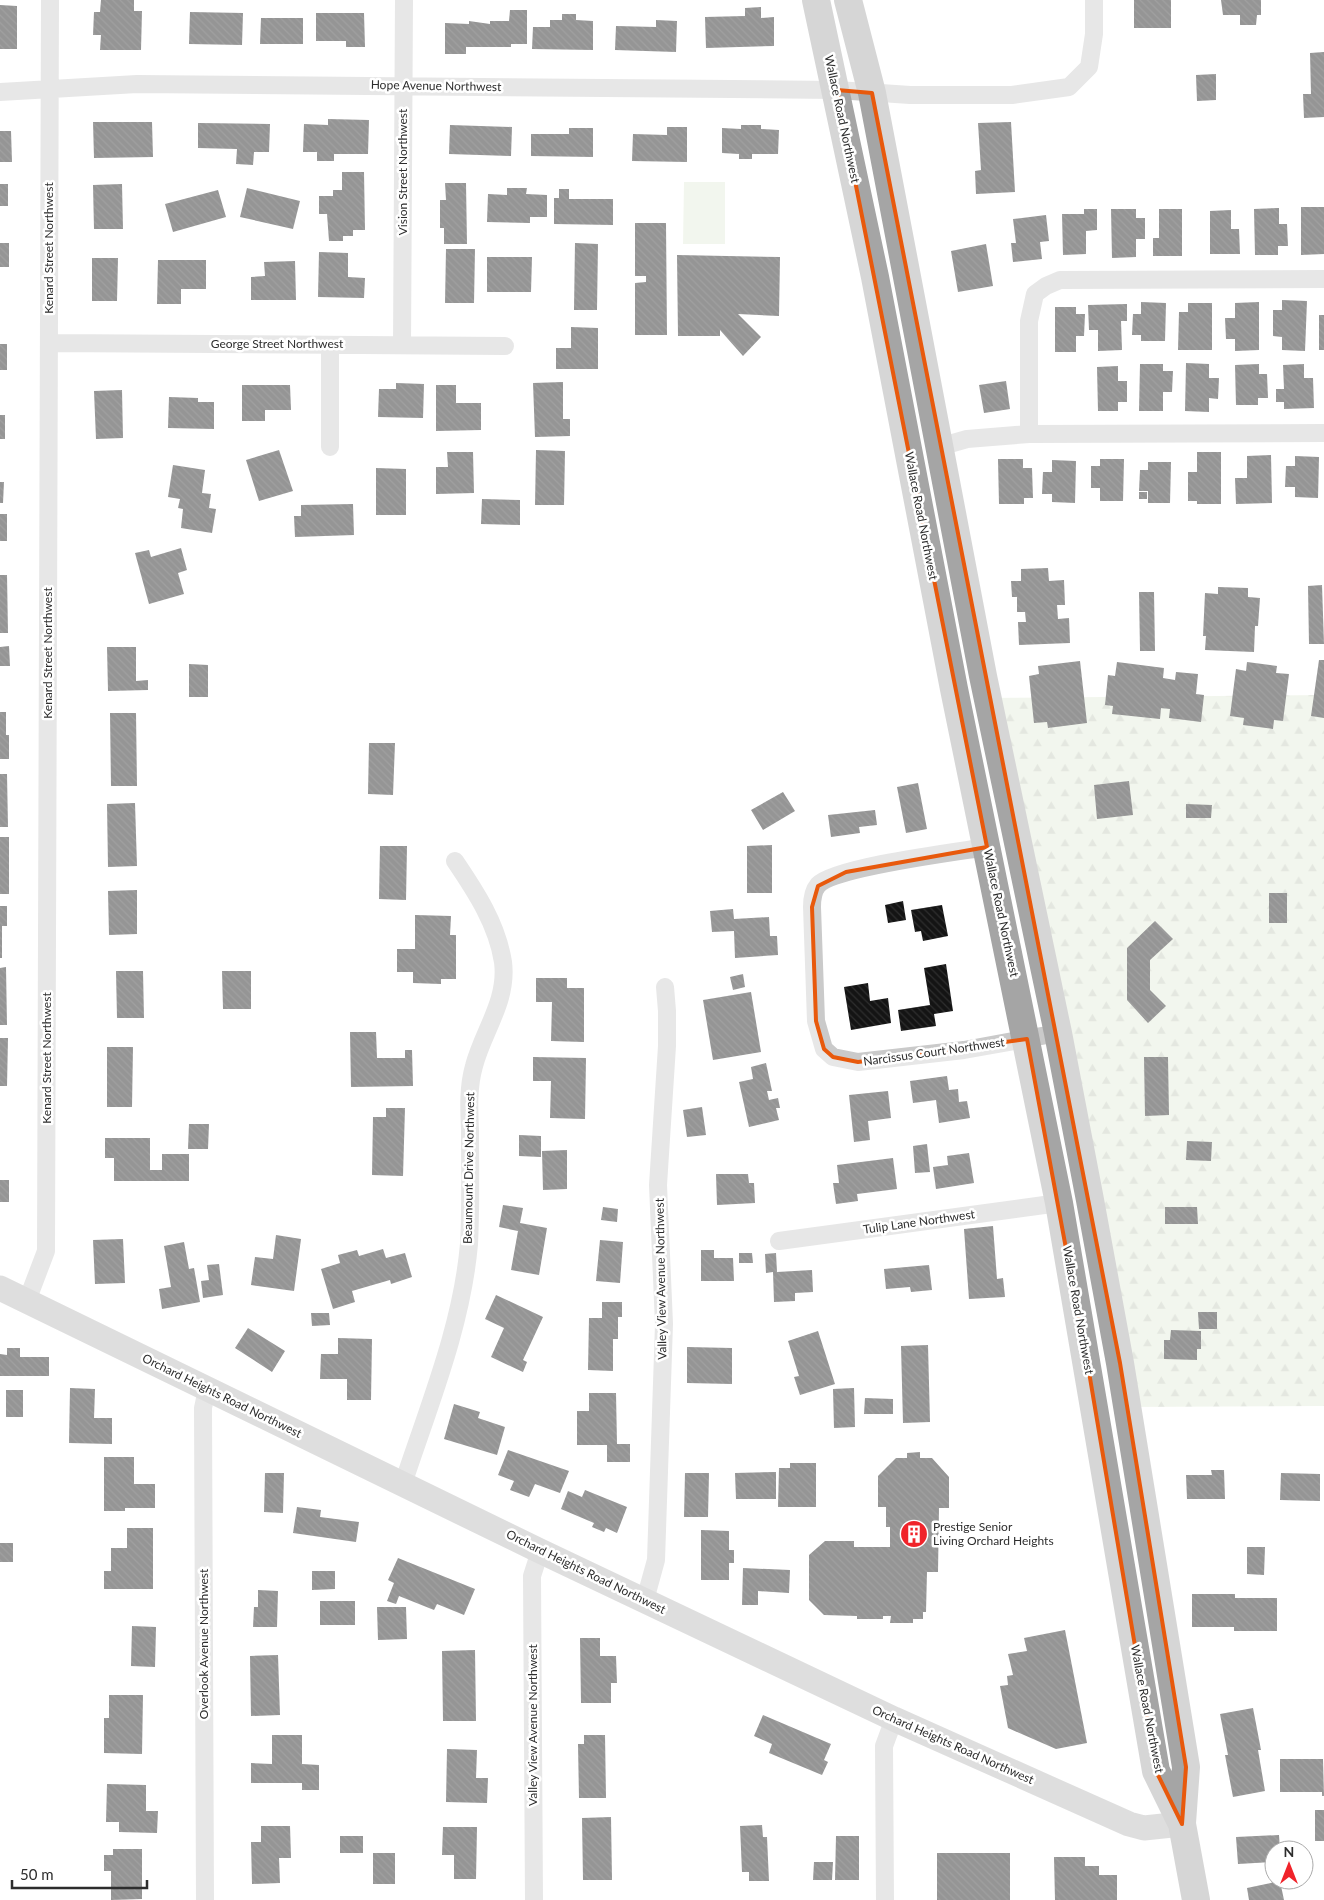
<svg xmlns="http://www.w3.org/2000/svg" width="1324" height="1900" font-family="Lato,sans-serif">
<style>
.green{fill:#e3ecd9}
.forest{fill:url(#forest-firs)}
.building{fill:url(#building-back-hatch)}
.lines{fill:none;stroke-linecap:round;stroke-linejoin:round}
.street{stroke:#cacaca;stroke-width:18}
.secondary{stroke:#b7b7b7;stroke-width:25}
.primary{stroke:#a5a5a5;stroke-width:28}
.marked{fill:none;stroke:#e8590c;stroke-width:4;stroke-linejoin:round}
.labels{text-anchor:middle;stroke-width:5;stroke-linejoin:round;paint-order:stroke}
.street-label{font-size:12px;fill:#2d2d2d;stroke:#fff}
.poi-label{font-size:12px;fill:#2d2d2d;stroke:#fff;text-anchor:start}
</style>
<defs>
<pattern id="forest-firs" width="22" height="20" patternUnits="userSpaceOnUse" patternTransform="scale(1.25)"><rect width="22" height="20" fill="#e3ecd9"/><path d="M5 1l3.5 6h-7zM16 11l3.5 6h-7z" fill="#c3cbbb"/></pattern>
<pattern id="building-back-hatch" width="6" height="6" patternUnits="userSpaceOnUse" patternTransform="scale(1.25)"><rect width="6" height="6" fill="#141414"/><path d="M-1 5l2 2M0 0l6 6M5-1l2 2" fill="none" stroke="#2e2e2e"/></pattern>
</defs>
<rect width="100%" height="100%" fill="#fff"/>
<path class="green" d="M684 182H725V244H683Z"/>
<path class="forest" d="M1324 695V1406L1132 1407 982 698Z"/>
<path class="building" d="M101 0H134V11H142L141 50H100L101 35H93L94 12H100Z
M1134 0H1171V28H1134Z
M1221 0H1261V15H1257L1256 25H1240V15H1223Z
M0 5 17 6V49H0Z
M761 7V18L774 17V46L706 48 705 17 745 16V8Z
M510 10H527V44H511V47H466V54H445V23L469 24V21L490 24V21H509Z
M190 12 243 13 242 45 189 44Z
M316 13H364L365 47H346V41H316Z
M562 14H576V20L593 21V50L532 49 533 27H550V20H562Z
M261 18H303V44H260Z
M656 20 677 21 676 52 615 50 616 26 656 27Z
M1324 52V117L1304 118 1303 94H1311L1310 53Z
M1216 74V100L1197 101 1196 75Z
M328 119 369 120 368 154H334V161H317V152H303L304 124 328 125Z
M93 122H152L153 157 94 158Z
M1011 122 1015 192 976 194 975 171 981 170 978 123Z
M198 123 270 124 269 152H254L253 165 236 164 237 149 198 148Z
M450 125 512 127 511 156 449 154Z
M741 125H761V129L779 130 778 154H752V159H739V154L722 153V128L741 129Z
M667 127H687V162L632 161 633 134 667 135Z
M569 128H593V157L531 156V134H569Z
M0 131H11L12 162H0Z
M342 172H364L365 230H353V236H343V241H329L327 214H319V196H333V190H342Z
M445 183H466L467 244H444V228H440V200H446Z
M0 184H8V206H0Z
M122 184 123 229H94L93 185Z
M247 188 300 201 293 229 240 217Z
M507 188H527L526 194 547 195V217H530V223L487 222 488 194 507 195Z
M559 189H569V199H613V225L554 224V198H559Z
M218 190 226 217 173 232 165 204Z
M1301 207H1324V254L1301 255Z
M1279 208V224H1287L1288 246H1278V255H1255L1254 209Z
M1084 209H1097V230L1086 231V254L1063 255 1062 214H1084Z
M1111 209H1136V218H1145V239H1136V257L1112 258Z
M1159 209H1182V256H1153V238H1159Z
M1231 210V229H1239L1240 254H1210V211Z
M1046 215 1049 241 1040 242 1042 259 1013 262 1011 243H1016L1013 219Z
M635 223H666L667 335H635V283L646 282V276H635Z
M0 243H9V267H0Z
M575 243 598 244 597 310H574Z
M986 244 993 286 958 292 951 251Z
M446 249H475L474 303H445Z
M319 252 348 253V277L365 278 364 298 318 297Z
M677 255 780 257 779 316 738 314 761 337 743 356 720 330V336H678Z
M487 257H532L531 292H487Z
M92 258H118L117 301H92Z
M158 260H206V289H181V304H157Z
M295 261 296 300H251V277L265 276 264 262Z
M1282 300 1307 301 1305 351 1282 350V337L1273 336V310H1282Z
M1141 302 1166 303 1165 341H1141V335H1132L1133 314H1141Z
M1259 302V350L1235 351V339H1226L1225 318H1235V303Z
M1188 303H1212V350H1178L1179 312H1188Z
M1127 304V321H1121L1122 350 1098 351V330H1089L1088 305Z
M1055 307H1076V314H1085L1084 336H1076V352H1055Z
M1319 315H1324V350H1319Z
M571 327 598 328V369H556V348H571Z
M0 344H7V370H0Z
M1186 363 1209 364V378H1219L1218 399 1209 398V412L1185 411Z
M1140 364H1163V371H1173L1172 392H1163V411H1139Z
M1259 364V374H1267L1268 398H1258V405H1236L1235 365Z
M1304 364V378H1313L1314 408 1284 409V402H1276V389H1284L1283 365Z
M1118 366V381H1127V402H1118V411H1098L1097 367Z
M1006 381 1010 409 984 413 979 385Z
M563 382V419H570V436L535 437 533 383Z
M396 383 424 384 423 418 378 417 379 389H396Z
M242 385H290L291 410H265V421H242Z
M436 385H456V403H481V430L436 431Z
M122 390 123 438 96 439 94 391Z
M169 397 198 398V402H214V429L168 428Z
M0 415H5V439H0Z
M279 450 293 491 259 501 246 460Z
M536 450 565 451 564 505H535Z
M447 452H473L474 493 436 494V467H448Z
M1197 452H1221V504H1197V501H1188V472H1197Z
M1271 455 1272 503 1236 504 1235 478H1247V456Z
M1295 456 1319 457 1318 498 1295 497V487H1285L1286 466H1295Z
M998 459H1023V468H1032L1033 498H1024V504H999Z
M1100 459H1124L1123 501H1100V488H1091V466H1100Z
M1052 460 1076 461 1075 503 1052 502V494H1042L1043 472H1052Z
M1148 462H1171L1170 503H1148V491H1139L1140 470H1148Z
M173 465 205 470 202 493 211 494 209 508 216 509 212 533 181 528 183 509 178 508 180 499 168 497Z
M376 468 406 469V515H376Z
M0 482H4L3 503H0Z
M1139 492H1147V499H1139Z
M482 499 520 500V525L481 524Z
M353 504 354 535 295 537 294 516H301V505Z
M0 514H7V541H0Z
M181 548 187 570 178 573 184 594 149 604 135 553 149 550 151 557Z
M1048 568 1049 581 1064 580 1065 605H1057L1058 619 1069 618 1070 643 1019 645 1018 622H1026L1025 612H1017V597H1012L1011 581H1021V569Z
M0 575H7L8 633H0Z
M1322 585 1324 644H1309L1308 586Z
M1218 587 1248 588V597L1260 598 1258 626H1255L1254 652 1205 650 1206 636H1203L1205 593 1218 594Z
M1139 592H1154L1155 651H1140Z
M9 646 10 666H0V647Z
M107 647H136V681L148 680V690L108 691Z
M1319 660H1324V718L1311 716Z
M1080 661 1087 723 1048 728 1047 722 1034 723 1029 676 1039 674 1038 666Z
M1117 662 1164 668 1163 678 1175 680 1176 672 1198 674 1196 694 1204 695 1201 722 1169 718 1170 709 1161 708 1160 719 1112 714 1113 706 1105 705 1108 675 1115 676Z
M1247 662 1277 666 1276 673 1289 674 1283 721 1274 720 1273 729 1243 725 1244 718 1230 716 1236 669 1246 671Z
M189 664 208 665V697H189Z
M0 712H6V735H9V759H0Z
M110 713H136L137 786H111Z
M369 743H395L393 795 368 794Z
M0 774H7L8 827H0Z
M1129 781 1133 815 1097 819 1094 785Z
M918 783 927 829 906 833 897 787Z
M783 792 795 811 763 830 751 810Z
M135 803 137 866 108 867 107 804Z
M1186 804 1212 805 1211 818H1186Z
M875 810 877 825 859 827 860 833 831 837 828 815Z
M0 837H9V894H0Z
M772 845V893H747V846Z
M380 846H407L406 900 379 899Z
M137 890V934L109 935 108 891Z
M1269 893H1287V923H1269Z
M903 901 906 920 888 923 885 905Z
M942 905 948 936 923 941 921 931 915 932 911 910Z
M0 906H7V926H2V958H0Z
M733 909 734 919 769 917 770 936H777L778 955 735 958 734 931 712 932 710 911Z
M415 915 451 916 450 935H456V979H441V984L413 983V972H397V949H415Z
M1155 921 1173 939 1150 960V990L1166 1006 1148 1023 1127 1000V948Z
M946 964 953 1011 934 1014 936 1026 901 1031 898 1010 930 1005 924 968Z
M6 967 7 1025H0V968Z
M116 971H143L144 1018H117Z
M222 971H251V1009H223Z
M743 974 745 987 733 990 730 977Z
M536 978H567V988H584V1042L551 1041 552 1002H536Z
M868 983 870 1001 888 998 891 1023 851 1030 844 987Z
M751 992 761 1052 713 1060 703 1000Z
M350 1032H376L377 1058H405V1050H412L413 1086 351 1087Z
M0 1038H8L7 1086H0Z
M107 1047H133L132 1107H107Z
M533 1057 586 1058 585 1119 550 1118 551 1081H533Z
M1144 1057H1168L1169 1115 1145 1116Z
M766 1063 772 1091H767L769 1100 778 1098 780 1108H776L779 1120 749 1127 739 1082 753 1079 751 1067Z
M947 1076 949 1090 958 1089 959 1102 967 1101 970 1118 939 1123 936 1100 913 1103 910 1081Z
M888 1091 891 1118 868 1121 870 1140 854 1142 849 1095Z
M702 1107 706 1135 687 1137 683 1110Z
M386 1108H405L403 1176 372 1175 373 1117H386Z
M189 1124H209L208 1149H188Z
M519 1135 541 1136V1157L519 1156Z
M105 1138H150V1170H162V1154H189V1181H114V1158H105Z
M1187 1141 1212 1142 1211 1161 1186 1160Z
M927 1144 930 1172 915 1173 913 1146Z
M567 1150V1189L543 1190 542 1151Z
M969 1153 974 1183 936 1189 933 1167 948 1165 947 1156Z
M893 1158 897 1189 857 1194 858 1201 836 1204 833 1183H839L837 1165Z
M716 1174H748L749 1183H754L755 1203 717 1205Z
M0 1180H9V1202H0Z
M503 1205 523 1208 520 1223 547 1228 539 1275 511 1270 518 1231 499 1227Z
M603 1207 618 1209 617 1222 601 1220Z
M1165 1207H1197L1198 1224H1165Z
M993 1226 997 1279 1003 1278 1005 1297 969 1299 964 1229Z
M276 1235 301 1239 294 1291 251 1285 255 1257 273 1259Z
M123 1239 125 1283 95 1284 93 1240Z
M600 1240 623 1242 620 1283 596 1281Z
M184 1242 189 1269 194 1268 200 1302 162 1309 159 1289 171 1287 164 1246Z
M383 1249 386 1258 405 1253 412 1277 391 1284 390 1280 352 1291 355 1302 333 1309 321 1269 340 1263 338 1255 357 1250 359 1256Z
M701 1250H714V1258H733L734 1281H701Z
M739 1253H752L753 1263H739Z
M776 1253 777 1272 812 1270 813 1292 795 1293V1301L774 1302 773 1272 766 1273 765 1254Z
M219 1264 223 1295 203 1298 201 1281 209 1280 207 1265Z
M929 1265 932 1290 911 1292 910 1287 886 1289 884 1269Z
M496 1295 543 1317 523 1360 527 1362 523 1372 491 1357 504 1328 485 1319Z
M602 1302H622V1317H618V1339H613V1371L588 1370 589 1318H602Z
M1198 1312H1217V1329H1199Z
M311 1313H329L330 1325 312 1326Z
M248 1328 285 1351 272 1372 235 1348Z
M1171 1330 1201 1331V1349H1197V1360L1164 1359V1340H1170Z
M818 1331 835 1384 800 1395 794 1377 799 1376 788 1341Z
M338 1338 372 1339 371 1400H347V1379H320L321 1354H338Z
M928 1345 930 1422 903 1423 901 1346Z
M687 1347 732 1348V1384L687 1383Z
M7 1348H20V1357H49V1376H0V1354L7 1355Z
M70 1388 95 1389 94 1418H112V1444L69 1443Z
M854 1388 855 1427 834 1428 833 1389Z
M6 1390H23V1417H6Z
M589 1393H616L617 1444H630V1462H607V1445H577V1411H589Z
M865 1398 893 1399V1414H864Z
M454 1404 480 1412 478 1418 505 1427 497 1455 444 1439Z
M508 1450 569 1471 560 1493 535 1484 529 1497 510 1490 514 1481 498 1475Z
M920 1452V1458H932L949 1477V1508H939L938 1572H927L926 1612H923V1619H913V1623H890L891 1616H883V1619H857V1616L824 1615 809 1600V1555L825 1541H854V1547H890V1527H886V1507H878V1476L896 1458H907V1453Z
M104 1457H134V1484H155V1508H125V1511H104Z
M790 1463H816V1507H778L779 1468H790Z
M1211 1470H1224L1225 1499H1187L1186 1475H1212Z
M776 1472V1499H736L735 1473Z
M265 1473H284L283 1513 264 1512Z
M685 1473H709L708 1517H684Z
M1281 1473 1320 1474V1501L1280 1500Z
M585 1490 627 1507 617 1533 606 1528 604 1532 592 1527 594 1523 561 1509 568 1491 582 1497Z
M297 1507 321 1510 320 1517 359 1522 356 1542 293 1533Z
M127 1528H153V1589H104V1571H111V1548H127Z
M701 1530 729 1531V1550H734V1563H729V1580H701Z
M0 1543H13V1562H0Z
M1247 1547H1265L1264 1575 1247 1574Z
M398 1558 475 1589 464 1615 437 1604 434 1610 399 1596 396 1604 387 1601 394 1583 388 1580Z
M743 1568 790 1570 789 1593 758 1591V1605H742Z
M312 1571H335V1589L312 1590Z
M258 1590 278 1591 277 1627H253L254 1607H258Z
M1192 1594H1235V1598H1277V1631H1234V1627H1192Z
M320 1601H355V1625H320Z
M377 1607H406L407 1639 378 1640Z
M132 1626 156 1627 155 1667 131 1666Z
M1065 1630 1087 1743 1056 1749 1008 1728 1000 1686 1008 1685 1007 1676 1013 1675 1008 1654 1027 1651 1024 1638Z
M580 1638H600V1656H616L617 1683H611V1703H581Z
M475 1650 476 1721H443L442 1651Z
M278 1655 280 1715 251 1716 250 1656Z
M109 1695H143L142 1754 104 1753V1718H109Z
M1253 1708 1261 1750H1258L1265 1791 1233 1797 1225 1755H1228L1220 1714Z
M763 1715 831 1744 824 1760 828 1762 822 1775 769 1753 772 1744 754 1736Z
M272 1735H302V1764L319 1765V1790H302V1783H251V1763L272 1764Z
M584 1735H605L606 1798H579L578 1744H584Z
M447 1749 477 1750 476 1778H488L487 1803 446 1802Z
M1280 1759H1323L1324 1796H1322V1792H1280Z
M107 1784 146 1785V1811H158L157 1833 119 1832V1822H106Z
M1315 1810H1324V1841H1315Z
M611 1817 612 1880H583L582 1818Z
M762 1825 763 1837H767L769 1881H749V1872H742L740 1826Z
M261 1826H290L291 1858H279L280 1883 252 1884 251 1842H261Z
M443 1827H477L476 1879H454V1855H442Z
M1279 1835 1280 1850H1274V1862L1238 1864 1236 1837Z
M340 1836H363V1853H340Z
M836 1836H859V1880H835Z
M113 1849H142V1899L111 1900V1871H104V1855H113Z
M373 1853H395V1884H373Z
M937 1853H1010V1900H937Z
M1054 1857H1085V1866H1099V1875H1117V1900H1055Z
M814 1862H833L832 1880H813Z
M1280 1881 1284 1900H1249L1247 1888Z"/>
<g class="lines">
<path class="street" d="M0 92 137 84 837 90 910 95H1012L1069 87 1089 67 1094 34V0
M49 343 505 346
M402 345 404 0
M1029 434V321L1035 294 1046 286 1060 280 1324 279
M330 447V345
M939 447 967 439 1029 434 1324 433
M987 847C956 852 835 867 818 885 813 891 812 899 812 907L816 1021 824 1049 833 1057 858 1062 964 1050 1058 1033
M779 1241 1059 1203
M27 1301 46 1251 50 0
M403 1484C429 1405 462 1326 469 1244 471 1206 470 1168 470 1130 469 1109 468 1087 474 1066 483 1031 508 1001 503 962 497 924 476 892 455 861
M645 1600 656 1560 664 1324 658 1185 667 1046V1011L665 987
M205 1900 203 1408 207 1389
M534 1900 532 1576 540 1551
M885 1900 884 1746 894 1719"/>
<path class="secondary" d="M0 1288 540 1551 894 1719 1129 1824 1144 1828 1182 1824"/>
<path class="primary" d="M816 0 875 277 954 689 1059 1203 1156 1771 1182 1824 1196 1900
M848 0 872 93 983 676 1058 1033 1090 1200 1120 1363 1186 1767 1182 1823"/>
</g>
<path d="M0 0H1324V1900H0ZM837 90 872 93 1120 1363 1186 1767 1182 1824 1156 1771 1089 1372 1027 1039 858 1062 833 1057 824 1049 816 1021 812 907 818 886 846 872 987 847Z" fill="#fff" fill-opacity=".55" fill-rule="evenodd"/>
<path class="marked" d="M837 90 872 93 1120 1363 1186 1767 1182 1824 1156 1771 1089 1372 1027 1039 858 1062 833 1057 824 1049 816 1021 812 907 818 886 846 872 987 847Z"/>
<defs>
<g id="building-disc" transform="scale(1.4375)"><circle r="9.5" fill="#f0232a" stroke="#fff"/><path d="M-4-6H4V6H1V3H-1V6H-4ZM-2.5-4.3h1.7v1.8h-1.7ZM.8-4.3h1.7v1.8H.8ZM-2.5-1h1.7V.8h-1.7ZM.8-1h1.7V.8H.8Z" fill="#fff"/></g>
</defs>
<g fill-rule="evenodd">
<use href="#building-disc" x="914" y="1534"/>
</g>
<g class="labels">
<g class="street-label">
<text transform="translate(436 86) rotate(1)" y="4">Hope Avenue Northwest</text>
<text transform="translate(842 119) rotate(78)" y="4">Wallace Road Northwest</text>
<text transform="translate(403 172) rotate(-90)" y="4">Vision Street Northwest</text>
<text transform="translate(49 248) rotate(-90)" y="4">Kenard Street Northwest</text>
<text x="277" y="348">George Street Northwest</text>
<text transform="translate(921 516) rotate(79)" y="4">Wallace Road Northwest</text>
<text transform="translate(48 653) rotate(-90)" y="4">Kenard Street Northwest</text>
<text transform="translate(1001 913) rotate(78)" y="4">Wallace Road Northwest</text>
<text transform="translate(934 1052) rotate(-8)" y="4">Narcissus Court Northwest</text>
<text transform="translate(47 1058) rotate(-90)" y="4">Kenard Street Northwest</text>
<text transform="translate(469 1168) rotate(-89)" y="4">Beaumount Drive Northwest</text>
<text transform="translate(919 1222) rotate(-8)" y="4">Tulip Lane Northwest</text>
<text transform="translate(661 1279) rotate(-91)" y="4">Valley View Avenue Northwest</text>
<text transform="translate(1078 1310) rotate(80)" y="4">Wallace Road Northwest</text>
<text transform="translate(222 1396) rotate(26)" y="4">Orchard Heights Road Northwest</text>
<text transform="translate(586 1572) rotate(26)" y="4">Orchard Heights Road Northwest</text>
<text transform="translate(204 1644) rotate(-90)" y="4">Overlook Avenue Northwest</text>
<text transform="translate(1147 1709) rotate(79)" y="4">Wallace Road Northwest</text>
<text transform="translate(533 1725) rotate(-90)" y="4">Valley View Avenue Northwest</text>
<text transform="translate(953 1745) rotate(24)" y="4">Orchard Heights Road Northwest</text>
</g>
<g class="poi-label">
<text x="933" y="1531">Prestige Senior<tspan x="933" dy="14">Living Orchard Heights</tspan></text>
</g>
</g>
<g transform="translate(1289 1865)"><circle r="24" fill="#ffffff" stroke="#ababab"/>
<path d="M0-4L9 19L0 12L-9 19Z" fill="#f0232a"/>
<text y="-8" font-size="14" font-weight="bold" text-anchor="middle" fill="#2d2d2d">N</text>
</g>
<path d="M12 1880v8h135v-8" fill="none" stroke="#2d2d2d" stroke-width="2.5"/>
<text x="20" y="1880" font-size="15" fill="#2d2d2d" stroke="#ffffff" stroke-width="4" paint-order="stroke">50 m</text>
</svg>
